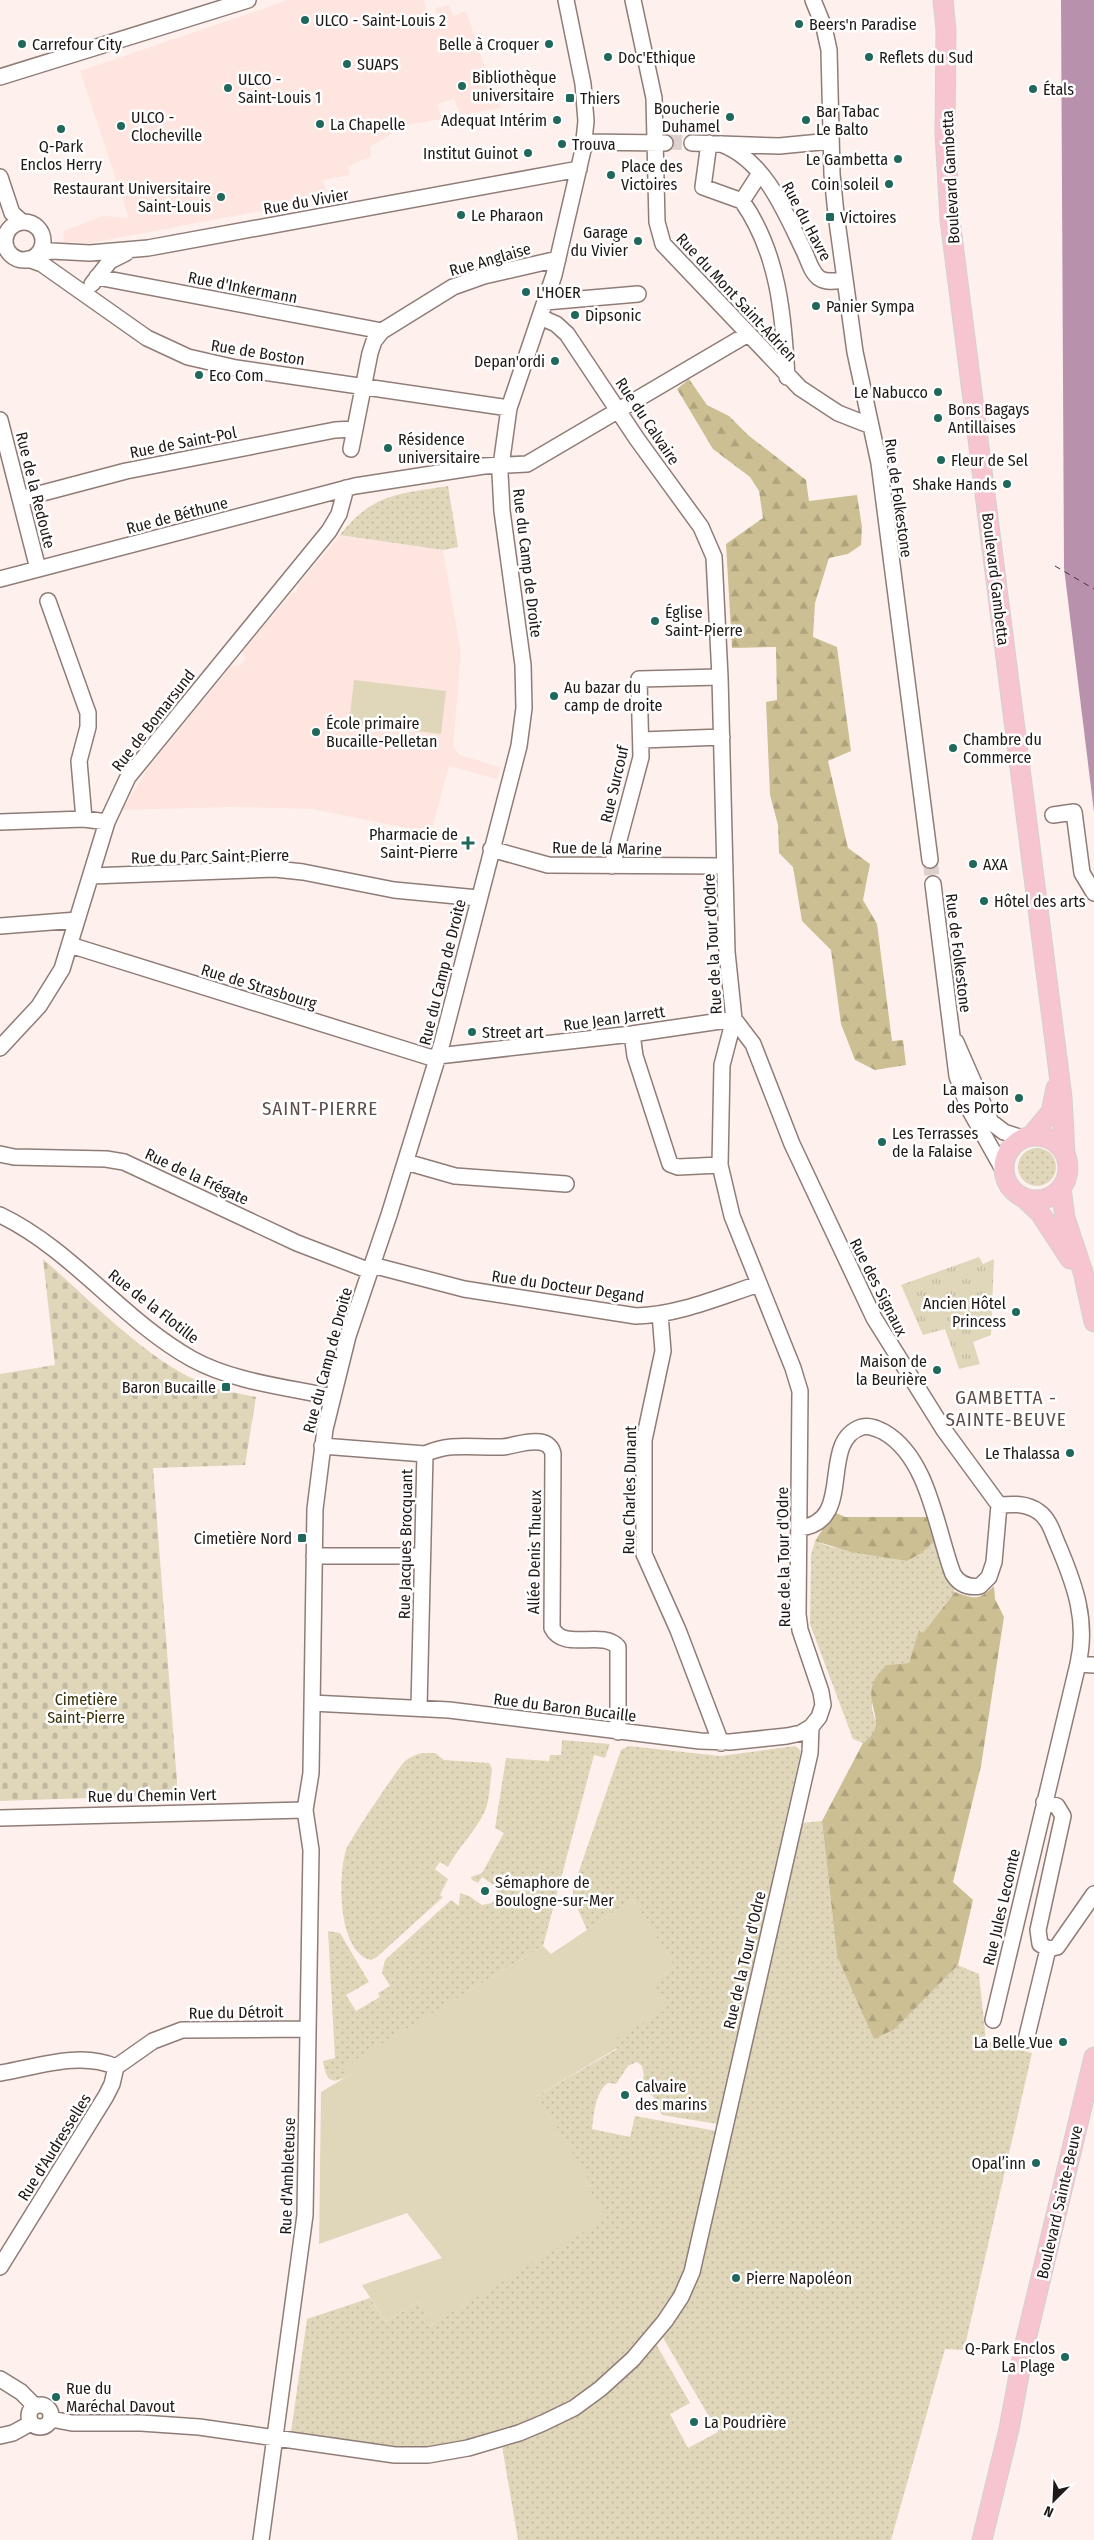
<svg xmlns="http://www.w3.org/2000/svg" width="1094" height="2540" font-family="'Fira Sans Condensed',sans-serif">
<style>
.built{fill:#fee5df}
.grass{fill:url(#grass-dots)}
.forest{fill:url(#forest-firs)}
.cemetery{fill:url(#cemetery-stones)}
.park{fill:url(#park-tufts)}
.garden{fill:#e0d7bb}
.water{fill:#b891ad}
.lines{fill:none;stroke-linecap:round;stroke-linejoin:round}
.ferry{stroke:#57264c;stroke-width:1;stroke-dasharray:6 5;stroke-linecap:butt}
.minor-tunnel{stroke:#ddd0cd;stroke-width:15;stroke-dasharray:15 8;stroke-linecap:butt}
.minor-casing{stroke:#907c77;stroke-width:18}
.major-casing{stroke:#d2d1d0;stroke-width:21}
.minor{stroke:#fff;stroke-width:15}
.major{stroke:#f7c5d0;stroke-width:19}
.poi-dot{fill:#20675c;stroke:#fff;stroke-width:2}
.labels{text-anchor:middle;stroke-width:5;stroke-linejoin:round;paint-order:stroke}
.poi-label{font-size:16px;fill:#1f1816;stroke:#fff;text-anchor:start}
.street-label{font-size:16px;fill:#1f1816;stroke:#fff}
.park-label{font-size:16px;fill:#3a300b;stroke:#fff}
.quarter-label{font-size:19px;letter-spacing:1px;fill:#5d4c47;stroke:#fff}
</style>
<defs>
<pattern id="grass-dots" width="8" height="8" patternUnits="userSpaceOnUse" patternTransform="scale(1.25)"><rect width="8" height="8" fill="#e0d7bb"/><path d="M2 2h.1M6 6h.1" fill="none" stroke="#c0b8a0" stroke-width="1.8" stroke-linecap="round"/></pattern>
<pattern id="forest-firs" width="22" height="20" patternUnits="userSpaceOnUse" patternTransform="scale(1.25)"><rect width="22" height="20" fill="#ccbf93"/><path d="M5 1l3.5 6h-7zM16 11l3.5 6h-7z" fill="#afa37e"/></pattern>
<pattern id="cemetery-stones" width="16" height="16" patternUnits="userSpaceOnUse" patternTransform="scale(1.25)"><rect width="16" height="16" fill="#e0d7bb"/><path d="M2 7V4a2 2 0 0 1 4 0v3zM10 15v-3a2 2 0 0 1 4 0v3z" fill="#c0b8a0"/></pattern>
<pattern id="park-tufts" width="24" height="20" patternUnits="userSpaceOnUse" patternTransform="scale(1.25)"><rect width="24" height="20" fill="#e0d7bb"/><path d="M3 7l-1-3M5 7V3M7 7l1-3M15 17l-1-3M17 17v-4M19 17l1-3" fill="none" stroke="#c0b8a0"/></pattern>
</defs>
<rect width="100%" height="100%" fill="#fef1ed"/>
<path class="built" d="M288 0H424L433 30 441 28 435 8 449 5 453 16 466 11 497 103H500L501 108 460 115 454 99 437 104 442 119 406 125 370 147 371 156 348 167 350 175 323 180 328 198 91 243 64 242 63 231 104 216 129 218 80 71Z
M340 535 443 550 461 653 453 747 460 755 500 767 497 779 449 766 431 833 312 809 231 807 122 810 148 768 232 665 240 666 246 658 241 652 293 592 295 593 300 585 299 584Z"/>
<path class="grass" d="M448 486 458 547 443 550 340 535C373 493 399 494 448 486Z
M1018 1167a19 19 0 1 1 38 0a19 19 0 1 1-38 0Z
M935 1540 944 1571 955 1592 923 1633 920 1630 909 1663 886 1665C881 1676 876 1687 873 1698 867 1718 889 1725 863 1743L853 1739 810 1624 811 1555 815 1541 831 1547 907 1561 922 1553Z
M562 1740 610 1744 605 1758 594 1755 543 1946 346 2066 351 2074C333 2085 326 2083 323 2061L335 2058 328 1931 340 1933 369 1982 346 1995 356 2011 380 1997 378 1993 390 1986 382 1973 385 1960 451 1900 459 1906 460 1893 469 1896 482 1905 492 1903 498 1895 495 1886 482 1877 478 1883 472 1880 471 1877 482 1873 504 1833 495 1828 506 1758 549 1761 550 1755H561Z
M629 1746 720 1756 795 1746 801 1751 718 2124 662 2115 653 2096 640 2088 644 2075 642 2066 637 2062 628 2066 616 2084 608 2083C595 2092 594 2114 592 2129L630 2137 635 2116 716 2131C717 2150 702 2198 697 2220 691 2247 687 2274 672 2299 623 2382 519 2443 422 2448 379 2450 334 2439 291 2432L307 2319 370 2298 386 2322 418 2302 432 2325 591 2185 537 2096 617 2049 612 2041 653 1981 675 1968 633 1899 587 1930 573 1898V1888L621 1750Z
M422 1753H435L444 1760 489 1763 492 1769C490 1782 490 1799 485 1811 476 1831 459 1846 448 1867L440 1862 435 1869 448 1879 440 1895 443 1897 377 1957 371 1960C337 1952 338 1876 346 1850 350 1839 396 1771 405 1761 410 1757 416 1755 422 1753Z
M822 1821 837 1956 895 2029 958 1965 979 1974 986 2041 1032 2053 964 2350 945 2349 891 2540H518L502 2446C570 2425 609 2396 656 2344L690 2403 670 2414 688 2448 718 2432 662 2336 688 2299 801 1823Z"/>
<path class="forest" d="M689 379 707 405 729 416 748 435 806 480 809 501 857 495 862 527 861 545 848 554 829 558 815 603 813 637 837 647 851 751 828 761 848 848 870 864 863 900 877 924 892 1041 903 1040 906 1065 875 1070 855 1060 841 1024 831 950 802 921 793 867 779 853 778 825 770 795 766 702 777 700 776 647 732 648 726 544 763 518 759 491 750 477 713 449 677 389Z
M834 1512 845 1517H928L935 1540 922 1553 907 1561 851 1552 815 1541Z
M994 1586 995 1599 1004 1617 981 1766 953 1882 973 1900 958 1965 895 2029 874 2039 837 1956 822 1821 863 1743C891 1724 863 1706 874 1681 876 1676 882 1670 886 1665L909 1663 919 1630 923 1633 955 1592C975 1599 978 1601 994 1586Z"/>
<path class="cemetery" d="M43 1259C87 1297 145 1358 198 1381 216 1390 236 1393 256 1397L245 1465 153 1468 178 1795 0 1801V1374L55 1365Z"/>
<path class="park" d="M979 1257 983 1264 994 1259 991 1335 973 1342 980 1364 959 1369 945 1329 923 1335 901 1285Z"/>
<path class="garden" d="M354 680 446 691 441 734 349 723Z
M633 1899 676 1968 653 1981 667 2009 612 2041 617 2048 537 2096 592 2184 588 2187 607 2218 431 2325 418 2302 386 2322 362 2285 442 2258 407 2213 319 2244 321 2092 351 2074 345 2066 543 1946 551 1954Z"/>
<path class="water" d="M1061 0H1094V812L1064 568Z"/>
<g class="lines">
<path class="ferry" d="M1055 566 1094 589"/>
<path class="minor-tunnel" d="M667 142 692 143
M930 860 933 884"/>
<g class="minor-casing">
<path id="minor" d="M633 0 654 98 657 222 663 244 800 388 838 413 871 426
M813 0 824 27 829 50 832 174 836 214 855 352 879 463 930 860
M0 77 248 0
M584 142 665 143
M692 143 779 146 831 141
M709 143 703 187 742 201
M721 144C765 160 785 212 804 251 808 259 811 272 819 278 826 283 836 281 845 280
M760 173 742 201C779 254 783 314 787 377
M0 177 12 213 21 221
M5 241a19 19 0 1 1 38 0a19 19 0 1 1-38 0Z
M38 254 51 251 90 253 148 248 579 169
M28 259 42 264 147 338 188 357 236 368 509 408
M97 277 382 331
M92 284 110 261 126 253
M545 302 638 294
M0 420 38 569
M351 449 370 353 374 341 382 331 453 287 484 276 558 259
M20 499 126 471 335 430 355 429
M0 579 355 486 484 466 527 464 748 334
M48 601 88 713V727L79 761 84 819
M642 740 722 737
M1053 815 1074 812 1082 873 1094 893
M0 822 84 819 107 822
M491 849 548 865 725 866
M612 866 641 757 639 679 720 677
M91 876 275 869 303 872 394 890 478 898
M933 884 957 1076 968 1107 1004 1171
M0 926 77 920
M70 945 429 1057 632 1034 734 1019
M734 1019 753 1044 792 1144 874 1318 944 1430 999 1505
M632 1034 635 1056 670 1164 678 1167 720 1165
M956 1042 991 1122 1004 1132 1022 1138
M0 1048 39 1006 62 969 107 822 128 777 329 531 339 514 346 488
M0 1154 14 1157 106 1159 124 1162 297 1243 370 1271
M406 1162 455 1176 566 1184
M0 1215C73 1250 122 1320 192 1359 234 1382 286 1387 332 1397
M372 1265 464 1289 636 1316C678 1315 719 1297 759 1284
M660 1314 663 1351 644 1440V1554L678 1630 721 1743
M322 1446 425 1454 419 1708
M425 1454C451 1442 473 1448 502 1447 515 1446 526 1440 540 1442 547 1443 552 1447 553 1454L552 1628C564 1652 602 1629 618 1647V1732
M799 1528C857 1523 817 1441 862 1427 870 1425 878 1429 884 1432 929 1458 936 1529 953 1574 959 1584 968 1588 980 1586L989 1577 994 1562 999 1505
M314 1556H422
M1078 1664 1094 1665
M312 1703 449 1710 700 1741 730 1742 787 1736 801 1733 811 1727 819 1717 823 1705 821 1692 800 1630 798 1614 800 1391 793 1368 732 1216 720 1165 722 1065 734 1019 727 952 720 677 714 557 701 527 637 439 567 334 556 324 540 317
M1044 1802 1057 1806 1063 1816 1038 1930 1040 1944 1048 1949 1057 1947 1094 1894
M0 1818 305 1810
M993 2020 1078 1664C1088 1621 1075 1585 1058 1545 1053 1534 1050 1520 1039 1512 1027 1503 1013 1504 999 1505
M1026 2040 1048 1949
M116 2067 153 2041 182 2030 308 2029
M0 2073C37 2067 80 2051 116 2067
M0 2267 106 2096 112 2084 116 2067
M0 2379 21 2392 35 2406
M29 2416a11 11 0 1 1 22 0a11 11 0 1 1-22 0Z
M51 2419 72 2423H141L199 2427 395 2455H428L468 2448 519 2433 543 2423 574 2408 600 2389 633 2359 665 2321 681 2297 692 2272 810 1753 811 1727
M0 2436 13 2433 31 2423
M261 2540 305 2215 311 1850 305 1810 311 1773 315 1509 325 1429 348 1336 389 1215 442 1043 519 746 524 708 523 665 502 511 500 473 509 408 554 275 583 150 586 121 583 84 566 0"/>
</g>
<g class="major-casing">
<path id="major" d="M943 0 946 30 945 133 950 220 1062 1097 1065 1154
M1004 1168a32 32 0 1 1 64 0a32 32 0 1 1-64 0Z
M1031 1136 1051 1112 1056 1088
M1061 1188 1065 1218 1083 1272 1094 1322
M1023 1197 1040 1213 1070 1259
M982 2540 1009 2429 1024 2348 1094 2057"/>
</g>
<use href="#minor" class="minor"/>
<use href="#major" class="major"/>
</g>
<g class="poi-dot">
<circle cx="305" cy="20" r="5"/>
<circle cx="799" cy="24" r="5"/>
<circle cx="22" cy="44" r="5"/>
<circle cx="549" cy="44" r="5"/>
<circle cx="608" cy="57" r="5"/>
<circle cx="869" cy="57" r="5"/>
<circle cx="347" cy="64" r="5"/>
<circle cx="462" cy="86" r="5"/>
<circle cx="228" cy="88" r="5"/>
<circle cx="1033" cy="89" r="5"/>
<rect x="565" y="93" width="10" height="10" rx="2.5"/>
<circle cx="730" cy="117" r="5"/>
<circle cx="557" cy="120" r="5"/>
<circle cx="806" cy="120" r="5"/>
<circle cx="320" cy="124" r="5"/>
<circle cx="121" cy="126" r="5"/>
<circle cx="61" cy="129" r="5"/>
<circle cx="562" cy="144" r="5"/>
<circle cx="528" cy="153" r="5"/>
<circle cx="898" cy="159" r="5"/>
<circle cx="611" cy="175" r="5"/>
<circle cx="889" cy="184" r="5"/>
<circle cx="221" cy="197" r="5"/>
<circle cx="461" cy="215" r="5"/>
<rect x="825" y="212" width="10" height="10" rx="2.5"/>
<circle cx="638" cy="241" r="5"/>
<circle cx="526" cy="292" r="5"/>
<circle cx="816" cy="306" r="5"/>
<circle cx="575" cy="315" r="5"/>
<circle cx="555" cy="361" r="5"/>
<circle cx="199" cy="375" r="5"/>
<circle cx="938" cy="392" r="5"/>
<circle cx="938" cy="418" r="5"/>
<circle cx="388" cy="448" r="5"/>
<circle cx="941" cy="460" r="5"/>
<circle cx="1007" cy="484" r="5"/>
<circle cx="655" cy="621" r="5"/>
<circle cx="554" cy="696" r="5"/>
<circle cx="316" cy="732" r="5"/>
<circle cx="953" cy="748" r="5"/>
<path d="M465.5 835.5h5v5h5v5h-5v5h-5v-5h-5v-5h5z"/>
<circle cx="973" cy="864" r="5"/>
<circle cx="984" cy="901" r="5"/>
<circle cx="472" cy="1032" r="5"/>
<circle cx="1019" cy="1098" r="5"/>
<circle cx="882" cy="1142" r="5"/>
<circle cx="1016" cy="1312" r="5"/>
<circle cx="937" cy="1370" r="5"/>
<rect x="221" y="1382" width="10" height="10" rx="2.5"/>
<circle cx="1070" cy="1453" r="5"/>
<rect x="297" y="1533" width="10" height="10" rx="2.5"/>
<circle cx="485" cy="1891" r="5"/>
<circle cx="1063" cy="2042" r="5"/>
<circle cx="625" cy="2095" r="5"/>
<circle cx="1036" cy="2163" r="5"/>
<circle cx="736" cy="2278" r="5"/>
<circle cx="1065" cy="2357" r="5"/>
<circle cx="56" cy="2397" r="5"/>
<circle cx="694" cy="2422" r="5"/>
</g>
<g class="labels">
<g class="poi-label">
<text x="315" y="26">ULCO - Saint-Louis 2</text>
<text x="809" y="30">Beers'n Paradise</text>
<text x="32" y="50">Carrefour City</text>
<text x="539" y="50" text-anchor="end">Belle à Croquer</text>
<text x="618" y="63">Doc'Ethique</text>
<text x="879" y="63">Reflets du Sud</text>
<text x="357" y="70">SUAPS</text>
<text x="472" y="83">Bibliothèque<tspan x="472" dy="18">universitaire</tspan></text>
<text x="238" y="85">ULCO -<tspan x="238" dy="18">Saint-Louis 1</tspan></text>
<text x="1043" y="95">Étals</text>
<text x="580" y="104">Thiers</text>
<text x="720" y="114" text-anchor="end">Boucherie<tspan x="720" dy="18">Duhamel</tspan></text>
<text x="816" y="117">Bar Tabac<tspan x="816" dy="18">Le Balto</tspan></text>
<text x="131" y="123">ULCO -<tspan x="131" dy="18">Clocheville</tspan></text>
<text x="547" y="126" text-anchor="end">Adequat Intérim</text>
<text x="330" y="130">La Chapelle</text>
<text x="572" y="150">Trouva</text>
<text x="61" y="152" text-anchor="middle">Q-Park<tspan x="61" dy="18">Enclos Herry</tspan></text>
<text x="518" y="159" text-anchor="end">Institut Guinot</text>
<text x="888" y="165" text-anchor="end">Le Gambetta</text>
<text x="621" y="172">Place des<tspan x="621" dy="18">Victoires</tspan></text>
<text x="879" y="190" text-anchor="end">Coin soleil</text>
<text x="211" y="194" text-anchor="end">Restaurant Universitaire<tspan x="211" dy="18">Saint-Louis</tspan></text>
<text x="471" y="221">Le Pharaon</text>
<text x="840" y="223">Victoires</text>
<text x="628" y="238" text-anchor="end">Garage<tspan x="628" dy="18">du Vivier</tspan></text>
<text x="536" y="298">L'HOER</text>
<text x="826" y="312">Panier Sympa</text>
<text x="585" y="321">Dipsonic</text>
<text x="545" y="367" text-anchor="end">Depan'ordi</text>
<text x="209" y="381">Eco Com</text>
<text x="928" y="398" text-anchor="end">Le Nabucco</text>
<text x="948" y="415">Bons Bagays<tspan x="948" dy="18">Antillaises</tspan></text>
<text x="398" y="445">Résidence<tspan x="398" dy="18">universitaire</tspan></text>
<text x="951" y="466">Fleur de Sel</text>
<text x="997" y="490" text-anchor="end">Shake Hands</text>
<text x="665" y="618">Église<tspan x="665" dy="18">Saint-Pierre</tspan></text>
<text x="564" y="693">Au bazar du<tspan x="564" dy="18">camp de droite</tspan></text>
<text x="326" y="729">École primaire<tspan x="326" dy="18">Bucaille-Pelletan</tspan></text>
<text x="963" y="745">Chambre du<tspan x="963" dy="18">Commerce</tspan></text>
<text x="458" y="840" text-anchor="end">Pharmacie de<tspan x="458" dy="18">Saint-Pierre</tspan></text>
<text x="983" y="870">AXA</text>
<text x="994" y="907">Hôtel des arts</text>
<text x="482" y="1038">Street art</text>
<text x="1009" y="1095" text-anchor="end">La maison<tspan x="1009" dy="18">des Porto</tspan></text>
<text x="892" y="1139">Les Terrasses<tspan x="892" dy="18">de la Falaise</tspan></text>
<text x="1006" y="1309" text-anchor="end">Ancien Hôtel<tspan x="1006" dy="18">Princess</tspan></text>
<text x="927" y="1367" text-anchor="end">Maison de<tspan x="927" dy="18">la Beurière</tspan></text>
<text x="216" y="1393" text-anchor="end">Baron Bucaille</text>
<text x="1060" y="1459" text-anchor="end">Le Thalassa</text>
<text x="292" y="1544" text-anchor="end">Cimetière Nord</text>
<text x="495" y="1888">Sémaphore de<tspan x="495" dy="18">Boulogne-sur-Mer</tspan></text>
<text x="1053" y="2048" text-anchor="end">La Belle Vue</text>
<text x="635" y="2092">Calvaire<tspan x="635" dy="18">des marins</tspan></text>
<text x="1026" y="2169" text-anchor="end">Opal’inn</text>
<text x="746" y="2284">Pierre Napoléon</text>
<text x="1055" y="2354" text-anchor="end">Q-Park Enclos<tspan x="1055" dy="18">La Plage</tspan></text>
<text x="66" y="2394">Rue du<tspan x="66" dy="18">Maréchal Davout</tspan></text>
<text x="704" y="2428">La Poudrière</text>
</g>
<g class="street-label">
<text transform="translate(950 177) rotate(-93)" y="6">Boulevard Gambetta</text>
<text transform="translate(306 201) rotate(-10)" y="6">Rue du Vivier</text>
<text transform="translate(807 221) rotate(62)" y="6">Rue du Havre</text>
<text transform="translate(490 259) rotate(-16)" y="6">Rue Anglaise</text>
<text transform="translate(243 287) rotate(11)" y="6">Rue d'Inkermann</text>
<text transform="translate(737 297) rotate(47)" y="6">Rue du Mont Saint-Adrien</text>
<text transform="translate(258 352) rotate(9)" y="6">Rue de Boston</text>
<text transform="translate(648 421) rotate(56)" y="6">Rue du Calvaire</text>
<text transform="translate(183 442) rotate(-11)" y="6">Rue de Saint-Pol</text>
<text transform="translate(36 490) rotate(76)" y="6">Rue de la Redoute</text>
<text transform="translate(899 498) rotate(82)" y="6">Rue de Folkestone</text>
<text transform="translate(177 515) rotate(-15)" y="6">Rue de Béthune</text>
<text transform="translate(528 563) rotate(83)" y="6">Rue du Camp de Droite</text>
<text transform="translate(996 579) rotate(83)" y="6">Boulevard Gambetta</text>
<text transform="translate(153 720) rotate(-52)" y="6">Rue de Bomarsund</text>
<text transform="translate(614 784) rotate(-77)" y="6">Rue Surcouf</text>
<text transform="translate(607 848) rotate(1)" y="6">Rue de la Marine</text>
<text transform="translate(210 856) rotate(-1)" y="6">Rue du Parc Saint-Pierre</text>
<text transform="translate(712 944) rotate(-93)" y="6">Rue de la Tour d'Odre</text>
<text transform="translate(959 953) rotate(83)" y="6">Rue de Folkestone</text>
<text transform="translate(442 972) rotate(-76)" y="6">Rue du Camp de Droite</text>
<text transform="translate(259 986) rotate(17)" y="6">Rue de Strasbourg</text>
<text transform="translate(614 1018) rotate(-8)" y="6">Rue Jean Jarrett</text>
<text transform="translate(197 1176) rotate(25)" y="6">Rue de la Frégate</text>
<text transform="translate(568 1286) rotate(8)" y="6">Rue du Docteur Degand</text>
<text transform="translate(879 1287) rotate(63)" y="6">Rue des Signaux</text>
<text transform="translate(154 1306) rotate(38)" y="6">Rue de la Flotille</text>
<text transform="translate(327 1360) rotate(-75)" y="6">Rue du Camp de Droite</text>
<text transform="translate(629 1490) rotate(-89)" y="6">Rue Charles Dunant</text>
<text transform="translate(405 1544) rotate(-89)" y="6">Rue Jacques Brocquant</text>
<text transform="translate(534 1552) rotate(-89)" y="6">Allée Denis Thueux</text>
<text transform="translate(783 1557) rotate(-91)" y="6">Rue de la Tour d'Odre</text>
<text transform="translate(565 1707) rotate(7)" y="6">Rue du Baron Bucaille</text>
<text transform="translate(152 1795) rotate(-1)" y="6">Rue du Chemin Vert</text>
<text transform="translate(1001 1907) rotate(-77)" y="6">Rue Jules Lecomte</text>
<text transform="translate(744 1960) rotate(-77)" y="6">Rue de la Tour d'Odre</text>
<text transform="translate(236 2012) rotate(-1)" y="6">Rue du Détroit</text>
<text transform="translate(54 2147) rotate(-58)" y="6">Rue d'Audresselles</text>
<text transform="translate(287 2176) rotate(-88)" y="6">Rue d'Ambleteuse</text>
<text transform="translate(1059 2202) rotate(-77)" y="6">Boulevard Sainte-Beuve</text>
</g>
<g class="park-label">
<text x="86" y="1705">Cimetière<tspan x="86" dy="18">Saint-Pierre</tspan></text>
</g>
<g class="quarter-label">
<text x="320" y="1115">SAINT-PIERRE</text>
<text x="1006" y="1404">GAMBETTA -<tspan x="1006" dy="22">SAINTE-BEUVE</tspan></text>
</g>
</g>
<g transform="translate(1054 2500) rotate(204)" stroke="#ffffff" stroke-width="4" paint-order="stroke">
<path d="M0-4L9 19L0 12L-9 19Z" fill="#1f1816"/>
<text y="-8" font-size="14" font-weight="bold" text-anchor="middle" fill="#1f1816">N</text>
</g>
</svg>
